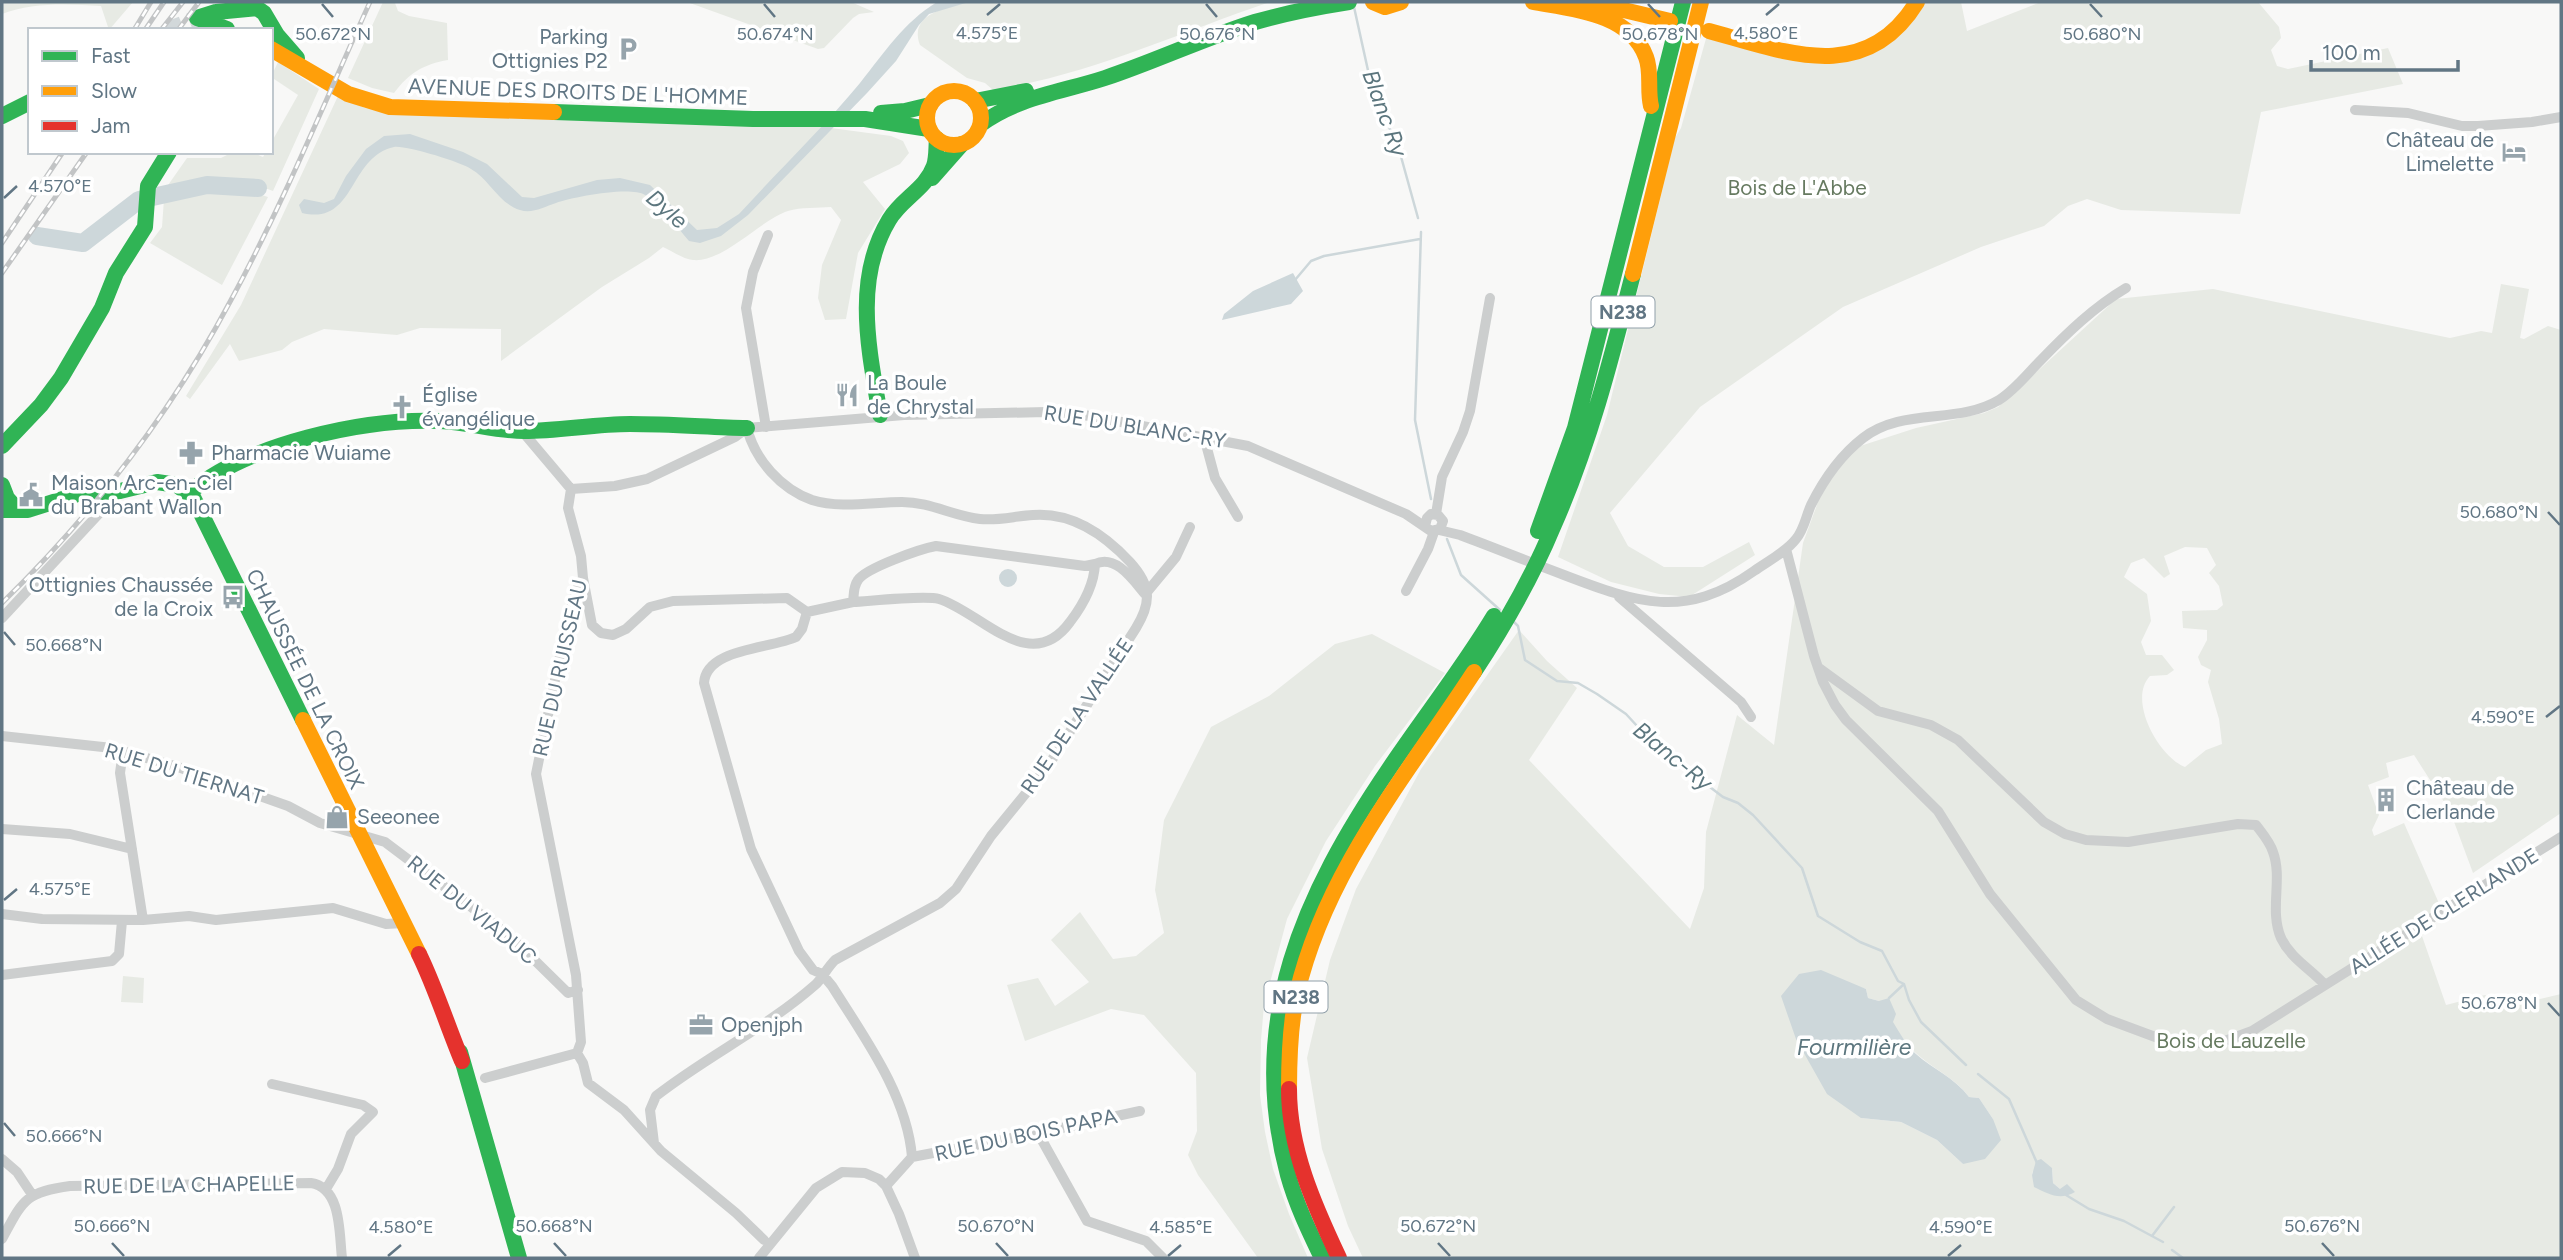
<svg xmlns="http://www.w3.org/2000/svg" width="2563" height="1260" font-family="Figtree,sans-serif">
<style>
.green{fill:#e7eae4;fill-rule:evenodd}
.water{fill:#cdd7da}
.lines{fill:none;stroke-linecap:round;stroke-linejoin:round}
.stream{stroke:#cdd7da;stroke-width:2.5}
.river{stroke:#cdd7da;stroke-width:18}
.secondary-tunnel{stroke:#d2d8da;stroke-width:16;stroke-dasharray:16 8;stroke-linecap:butt}
.street{stroke:#cccece;stroke-width:10}
.fast{stroke:#30b455;stroke-width:16}
.slow{stroke:#ff9f0a;stroke-width:16}
.jam{stroke:#e5322d;stroke-width:16}
.rail-casing{stroke:#c2c4c5;stroke-width:5}
.rail{stroke:#fff;stroke-width:2.5;stroke-dasharray:8;stroke-linecap:butt}
.ticks{fill:none;stroke:#617684;stroke-width:2.5}
.labels{text-anchor:middle;stroke-width:7;stroke-linejoin:round;paint-order:stroke}
.shield{fill:#fff;stroke:#909fa9;stroke-width:2}
.shield-label{font-size:19px;font-weight:bold;fill:#617684}
.poi-label{font-size:21px;fill:#617684;stroke:#fff;text-anchor:start}
.street-label{font-size:21px;fill:#617684;stroke:#fff}
.park-label{font-size:21px;fill:#667a60;stroke:#fff}
.water-label{font-size:23px;font-style:italic;fill:#5c767e;stroke:#fff}
.ticks-label{font-size:18px;text-anchor:middle;fill:#617684;stroke:#fff;stroke-width:7;stroke-linejoin:round;paint-order:stroke}
</style>
<rect width="100%" height="100%" fill="#f8f8f7"/>
<path class="green" d="M2 2H133L109 30 101 6C69 4 32 2 2 14Z
M383 2 395 3 398 11 409 16 447 23 448 60C424 64 409 73 394 93L372 88 348 78Z
M687 2H851L874 12 859 14 853 18 824 48 818 49Z
M969 2H1270C1178 33 1089 75 993 90L985 83 967 78 920 45C908 14 947 7 969 2Z
M1923 2H1961L1967 31 2041 2H2258L2279 27 2281 38 2271 50 2277 66 2288 69 2388 48 2403 84 2261 112 2240 214 2121 210 2087 199 2068 206 2044 226 1981 247 1843 307 1700 407 1610 513 1628 546 1664 567H1703L1749 542 1755 555 1689 597 1659 594 1611 582 1558 557 1607 415 1675 138 1681 128 1707 35 1839 60Z
M278 62 319 89 273 191C239 177 201 183 166 188L187 158H221L233 152H251L263 157 266 152H271V143L298 95 271 77Z
M338 96 365 108 391 112 816 126 891 136 903 141 909 153 900 164 863 182 885 209 858 253 846 319 825 320 818 298 822 265 841 220 831 207C818 208 801 207 788 211 760 220 723 263 693 260 683 259 672 251 663 247L649 258 602 287 501 361V329L420 328 397 335 324 329 292 342 282 350 239 361 230 344 190 399 186 396 241 305Z
M216 189 249 191 268 197 222 285 150 243 162 227 164 199Z
M2501 284 2529 289 2520 338 2524 339 2548 326 2561 330V813L2473 873 2450 811 2414 755 2386 763 2389 777 2368 785 2379 815 2372 830 2374 836 2404 823 2441 908 2422 936 2446 1005 2485 995 2506 1007 2561 994V1258H1363L1348 1226 1322 1149 1307 1058 1330 960 1356 889 1421 769 1519 630 1547 661 1577 688 1529 760 1690 929 1704 888 1706 832 1737 715 1774 745 1803 543 1822 491 1854 448 1916 428 1984 413 1998 407 2116 299 2213 289 2450 338 2481 331 2492 333ZM2185 547 2207 548 2216 565 2209 573 2219 586 2223 605 2217 610 2182 611 2183 628 2207 630V640L2198 657 2201 665 2211 670 2208 682 2219 719 2222 744 2206 750 2185 767C2159 757 2127 700 2150 676L2167 675 2174 670 2162 655H2146L2141 642 2151 621 2147 594 2124 577 2131 563 2144 558 2164 578 2170 574 2164 556ZM1856 986 1866 989 1868 998 1879 1001C1891 1019 1901 1041 1918 1055 1934 1069 1956 1079 1969 1097L1979 1098 1993 1119 1963 1164 1937 1140 1901 1122 1861 1118ZM2052 1168 2053 1183 2060 1189 2032 1175 2033 1171Z
M1372 634 1445 673 1375 766 1326 841 1287 919 1264 1005 1261 1040 1260 1095 1265 1132 1273 1169 1289 1214 1308 1258H1258L1198 1175 1188 1155 1197 1131 1196 1073 1144 1015 1111 1009 1025 1041 1007 985 1038 978 1055 1006 1089 982 1051 940 1080 912 1113 959 1136 956 1164 933 1155 890 1164 820 1211 727 1269 696 1335 644Z
M123 976 144 978 143 1003 121 1002Z"/>
<path class="water" d="M937 2H969L929 14 919 25 896 61 867 93 748 215 721 236 700 243 689 241C676 226 663 206 645 195 630 186 573 197 556 203 544 207 532 214 520 210 499 204 489 179 471 169 461 162 405 145 394 147 348 157 356 226 302 213L299 205 304 199 324 203 334 199 346 176 366 149 384 136 410 134 463 152 487 164 522 197 534 198 597 180 620 178 650 185 697 230 717 228 739 214C779 170 823 128 860 83 884 53 904 22 937 2Z
M1293 273 1303 291 1291 304 1222 320 1224 314 1253 291Z
M999 578a9 9 0 1 1 18 0a9 9 0 1 1-18 0Z
M1821 970 1866 989 1868 998 1879 1001 1889 998 1896 1014 1893 1022C1900 1033 1906 1045 1916 1054 1933 1069 1955 1078 1969 1097L1979 1098 1993 1119 2001 1140 1985 1159 1963 1164 1937 1140 1901 1122 1861 1118 1827 1094 1796 1039 1781 996 1799 974Z
M2041 1159 2052 1168 2053 1183 2060 1189 2067 1184 2075 1192C2059 1201 2049 1194 2034 1187L2032 1175 2036 1161Z"/>
<g class="lines">
<path class="stream" d="M1354 7 1371 84 1400 153 1418 218
M1421 232 1415 420 1431 499
M1295 280 1311 261 1324 256 1420 239
M1447 539 1461 575 1500 610
M1513 621 1518 626 1525 660 1557 681 1578 683 1597 694 1626 714 1650 740 1702 781 1723 797 1738 803 1753 815 1802 868 1818 916 1860 942 1882 951 1898 981 1904 984 1909 1000 1921 1022 1966 1065
M1889 998 1904 984
M1978 1074 2009 1099 2037 1163
M2066 1195 2089 1209 2124 1221 2163 1242
M2152 1236 2174 1207
M2172 1250 2183 1258"/>
<path class="river" d="M37 236 83 243 139 200 207 185 258 188"/>
<path class="secondary-tunnel" d="M167 30 197 18"/>
<path class="street" d="M2355 110 2408 113 2462 126H2478L2532 122 2561 117
M766 427 746 308 753 272 768 235
M522 431 571 489
M1204 437 1215 478 1238 517
M571 489 615 486 647 479 735 437 747 428 904 415 1046 412 1084 415 1248 446 1406 514 1431 531 1440 529 1443 521 1438 515 1431 514 1427 518 1425 526
M571 489 568 508 581 556 583 578 576 591 565 631 536 774 576 975 581 1042 577 1053
M1436 514 1442 477 1463 432 1470 411 1490 298
M1439 530 1460 535C1495 548 1529 562 1564 575 1637 603 1685 620 1754 571 1768 561 1786 552 1796 539 1804 530 1806 516 1811 505 1823 481 1841 455 1863 438 1903 407 1957 425 1999 400 2015 390 2028 373 2041 360 2067 333 2094 307 2126 288
M1786 549 1814 656 1823 682 1835 705 1846 720 1938 811 1990 894 2076 1000 2107 1019 2166 1041 2182 1044 2222 1042 2252 1031 2561 837
M1095 564C1116 554 1133 580 1145 594
M583 578 592 625 601 633 613 635 626 629 650 607 673 601 787 598 807 612 802 629 796 637C770 649 706 648 704 683L751 849 799 951 813 970 822 974 832 986C864 1037 907 1095 912 1157L886 1186
M1406 591 1428 549 1434 532
M1147 592 1176 557 1190 527
M1619 597 1741 702 1751 717
M807 612 853 602C854 595 853 587 858 580 866 568 920 549 936 546L1085 566 1095 564C1094 586 1083 605 1070 622 1030 677 981 612 939 599 925 595 871 601 853 602
M2 618 120 491
M1819 668 1878 711 1931 725 1958 740 2044 822 2065 834 2086 840 2128 842 2238 824 2256 825C2262 833 2270 842 2273 852 2283 879 2269 910 2281 938 2291 959 2311 969 2325 985
M2 736 112 748 178 767 288 806 320 823 385 842 511 937 568 993 578 990
M2 829 70 834 132 849
M2 914 42 919 143 920 120 773 123 751
M143 920 189 916 216 920 333 908 386 924 403 923
M2 975 112 961 119 954 122 921
M577 1053 583 1063 588 1083 624 1110 661 1151 736 1213 764 1240
M485 1078 577 1053
M272 1084 363 1105 373 1112 351 1134 338 1169 326 1189
M1038 1133 1087 1221 1146 1241 1163 1258
M654 1143 650 1110 656 1096C707 1056 766 1028 815 985 822 979 826 969 835 960L940 903 956 889 991 836 1048 766 1136 628C1152 602 1151 585 1130 562 1104 534 1072 512 1033 515 1015 516 998 521 980 519 953 516 930 502 902 502 873 502 841 509 812 500 781 489 755 460 747 428
M912 1157 1038 1133 1140 1111
M2 1159 17 1172 33 1196
M2 1239C23 1200 25 1192 70 1186L311 1183C342 1188 339 1234 342 1258
M759 1258 816 1188 842 1172 865 1173 879 1179 886 1186 899 1214 915 1258"/>
<path class="fast" d="M197 18 216 12 257 8 264 13 277 35 297 58
M197 18 227 29
M975 101 1026 91
M554 112 753 119H865L929 129
M881 113 905 111 930 105
M2 116 30 102
M981 124C1018 97 1062 92 1105 78 1156 61 1204 38 1255 22 1286 13 1317 7 1349 2
M932 178 962 144
M880 415C869 350 853 280 889 220 901 199 926 189 934 166 937 157 936 148 937 139
M2 446 41 405 61 378 102 308 116 273 145 227 148 186 169 152
M2 485 7 498 16 508
M189 493C247 444 364 418 440 421 468 422 497 431 524 431 559 431 595 424 630 424 669 424 708 427 747 428
M2 510H28L78 494 120 491 157 482 177 485 193 497 303 720
M1538 531 1575 428 1683 2
M1474 672C1504 626 1532 578 1553 527 1589 446 1611 360 1633 274
M460 1052 519 1258
M1322 1258C1309 1231 1296 1204 1288 1175 1246 1021 1304 894 1389 769 1424 717 1462 669 1494 616"/>
<path class="slow" d="M1373 2 1385 7 1401 2
M1533 2C1572 9 1630 13 1646 57 1652 72 1647 90 1651 106
M1590 2 1670 21
M1709 31C1786 52 1865 86 1917 2
M271 49 348 94 390 107 554 112
M927 118a27 27 0 1 1 54 0a27 27 0 1 1-54 0Z
M1633 274 1701 2
M303 720 419 954
M1289 1089C1289 1056 1290 1024 1297 993 1326 870 1407 775 1474 672"/>
<path class="jam" d="M419 954C436 989 447 1025 462 1061
M1289 1089C1289 1149 1314 1205 1339 1258"/>
<g class="rail-casing">
<path id="rail" d="M134 30 151 2
M145 30 164 2
M161 30 183 2
M178 30 199 2
M2 243 63 152
M2 273 87 152
M2 603C93 514 171 413 231 300 283 204 325 101 370 2"/>
</g>
<use href="#rail" class="rail"/>
</g>
<path class="ticks" d="M322 4 333 17M764 4 775 17M1206 4 1217 17M1648 4 1660 17M2090 4 2102 17M987 15 1000 4M1766 15 1779 4M4 198 17 186M2548 512 2560 525M4 632 15 645M2546 717 2560 706M4 900 17 889M2548 1003 2560 1016M4 1123 15 1136M112 1243 124 1256M554 1243 566 1256M996 1243 1008 1256M1438 1243 1450 1256M2322 1243 2334 1256M388 1256 401 1245M1168 1256 1181 1245M1948 1256 1961 1245"/>
<defs>
<g id="parking-bare" transform="scale(1.89)"><path d="M-3.5-5.5H1a3.5 3.5 0 0 1 0 7H-1V5.5H-3.5ZM-1-3.4V-.6H.8a1.4 1.4 0 0 0 0-2.8Z" fill="#96a4ac" stroke="#fff" stroke-width="2.5" paint-order="stroke"/></g>
<g id="hotel-bare" transform="scale(1.89)"><path d="M-6-4.5h1.5V1H6V5H4.5V3h-9V5H-6ZM-4 0a1.8 1.8 0 1 1 3.6 0ZM.5 0V-2.5h3Q6-2.5 6 0Z" fill="#96a4ac" stroke="#fff" stroke-width="2.5" paint-order="stroke"/></g>
<g id="restaurant-bare" transform="scale(1.89)"><path d="M-5-6h1v4h1v-4h1v4h1v-4h1v5L-1.5 .5V6h-2V.5L-5-1ZM5-6V6H3V1.5H1.5Q1.5-4 5-6Z" fill="#96a4ac" stroke="#fff" stroke-width="2.5" paint-order="stroke"/></g>
<g id="church-bare" transform="scale(1.89)"><path d="M-1.2-6h2.4v3.5h3.3v2.4h-3.3V6h-2.4V-.1h-3.3v-2.4h3.3Z" fill="#96a4ac" stroke="#fff" stroke-width="2.5" paint-order="stroke"/></g>
<g id="pharmacy-bare" transform="scale(1.89)"><path d="M-2-6h4v4h4v4h-4v4h-4v-4h-4v-4h4Z" fill="#96a4ac" stroke="#fff" stroke-width="2.5" paint-order="stroke"/></g>
<g id="civic-bare" transform="scale(1.89)"><path d="M-.6-6.5H3V-4.5H.6V-3L4-1V1h2V6H-6V1h2V-1L-.6-3ZM-1.2 2.5V6h2.4V2.5Z" fill="#96a4ac" stroke="#fff" stroke-width="2.5" paint-order="stroke"/></g>
<g id="bus-bare" transform="scale(1.89)"><path d="M-5-6H5V4H4V6H2V4H-2V6H-4V4H-5ZM-3.5-4V0h7V-4ZM-3.5 1.2v1.5H-2V1.2ZM2 1.2v1.5H3.5V1.2Z" fill="#96a4ac" stroke="#fff" stroke-width="2.5" paint-order="stroke"/></g>
<g id="building-bare" transform="scale(1.89)"><path d="M-4-6H4V6H1V3H-1V6H-4ZM-2.5-4.3h1.7v1.8h-1.7ZM.8-4.3h1.7v1.8H.8ZM-2.5-1h1.7V.8h-1.7ZM.8-1h1.7V.8H.8Z" fill="#96a4ac" stroke="#fff" stroke-width="2.5" paint-order="stroke"/></g>
<g id="shop-bare" transform="scale(1.89)"><path d="M-5-2.5h2.3a2.7 3.5 0 0 1 5.4 0H5L5.5 6h-11ZM-1.5-2.5h3a1.5 2.3 0 0 0-3 0Z" fill="#96a4ac" stroke="#fff" stroke-width="2.5" paint-order="stroke"/></g>
<g id="office-bare" transform="scale(1.89)"><path d="M-6-3h4V-5.5h4V-3h4V5H-6ZM-1-4.5V-3h2v-1.5ZM-6 0V1H6V0Z" fill="#96a4ac" stroke="#fff" stroke-width="2.5" paint-order="stroke"/></g>
</defs>
<g fill-rule="evenodd">
<use href="#parking-bare" x="628" y="49"/>
<use href="#hotel-bare" x="2514" y="152"/>
<use href="#restaurant-bare" x="847" y="395"/>
<use href="#church-bare" x="402" y="407"/>
<use href="#pharmacy-bare" x="191" y="453"/>
<use href="#civic-bare" x="31" y="495"/>
<use href="#bus-bare" x="233" y="597"/>
<use href="#building-bare" x="2386" y="800"/>
<use href="#shop-bare" x="337" y="817"/>
<use href="#office-bare" x="701" y="1025"/>
</g>
<g class="labels">
<g class="shield">
<rect x="1591.5" y="296.5" width="63" height="31" rx="5"/>
<rect x="1264.5" y="981.5" width="63" height="31" rx="5"/>
</g>
<g class="shield-label">
<text x="1623" y="319">N238</text>
<text x="1296" y="1004">N238</text>
</g>
<g class="poi-label">
<text x="608" y="44" text-anchor="end">Parking<tspan x="608" dy="24">Ottignies P2</tspan></text>
<text x="2494" y="147" text-anchor="end">Château de<tspan x="2494" dy="24">Limelette</tspan></text>
<text x="867" y="390">La Boule<tspan x="867" dy="24">de Chrystal</tspan></text>
<text x="422" y="402">Église<tspan x="422" dy="24">évangélique</tspan></text>
<text x="211" y="460">Pharmacie Wuiame</text>
<text x="51" y="490">Maison Arc-en-Ciel<tspan x="51" dy="24">du Brabant Wallon</tspan></text>
<text x="213" y="592" text-anchor="end">Ottignies Chaussée<tspan x="213" dy="24">de la Croix</tspan></text>
<text x="2406" y="795">Château de<tspan x="2406" dy="24">Clerlande</tspan></text>
<text x="357" y="824">Seeonee</text>
<text x="721" y="1032">Openjph</text>
</g>
<g class="street-label">
<text transform="translate(578 92) rotate(2)" y="7">AVENUE DES DROITS DE L'HOMME</text>
<text transform="translate(1135 427) rotate(9)" y="7">RUE DU BLANC-RY</text>
<text transform="translate(560 668) rotate(-77)" y="7">RUE DU RUISSEAU</text>
<text transform="translate(305 679) rotate(64)" y="7">CHAUSSÉE DE LA CROIX</text>
<text transform="translate(1077 716) rotate(-56)" y="7">RUE DE LA VALLÉE</text>
<text transform="translate(184 774) rotate(17)" y="7">RUE DU TIERNAT</text>
<text transform="translate(472 910) rotate(39)" y="7">RUE DU VIADUC</text>
<text transform="translate(2444 911) rotate(-32)" y="7">ALLÉE DE CLERLANDE</text>
<text transform="translate(1026 1135) rotate(-12)" y="7">RUE DU BOIS PAPA</text>
<text transform="translate(189 1185) rotate(-1)" y="7">RUE DE LA CHAPELLE</text>
</g>
<g class="park-label">
<text x="1797" y="195">Bois de L'Abbe</text>
<text x="2231" y="1048">Bois de Lauzelle</text>
</g>
<g class="water-label">
<text transform="translate(1385 113) rotate(70)" y="8">Blanc Ry</text>
<text transform="translate(667 209) rotate(41)" y="8">Dyle</text>
<text transform="translate(1673 756) rotate(39)" y="8">Blanc-Ry</text>
<text x="1854" y="1055">Fourmilière</text>
</g>
</g>
<g class="ticks-label">
<text x="987" y="39">4.575°E</text>
<text x="1766" y="39">4.580°E</text>
<text x="333" y="40">50.672°N</text>
<text x="775" y="40">50.674°N</text>
<text x="1217" y="40">50.676°N</text>
<text x="1660" y="40">50.678°N</text>
<text x="2102" y="40">50.680°N</text>
<text x="60" y="192">4.570°E</text>
<text x="2499" y="518">50.680°N</text>
<text x="64" y="651">50.668°N</text>
<text x="2503" y="723">4.590°E</text>
<text x="60" y="895">4.575°E</text>
<text x="2499" y="1009">50.678°N</text>
<text x="64" y="1142">50.666°N</text>
<text x="112" y="1232">50.666°N</text>
<text x="554" y="1232">50.668°N</text>
<text x="996" y="1232">50.670°N</text>
<text x="1438" y="1232">50.672°N</text>
<text x="2322" y="1232">50.676°N</text>
<text x="401" y="1233">4.580°E</text>
<text x="1181" y="1233">4.585°E</text>
<text x="1961" y="1233">4.590°E</text>
</g>
<rect width="2563" height="1260" fill="none" stroke="#617684" stroke-width="7"/>
<rect x="28" y="28" width="245" height="126" fill="#ffffff" stroke="#c0c8ce" stroke-width="2"/>
<rect x="42" y="51" width="35" height="10" fill="#30b455" stroke="#c0c8ce" stroke-width="2"/>
<text x="91" y="63" font-size="21" fill="#617684">Fast</text>
<rect x="42" y="86" width="35" height="10" fill="#ff9f0a" stroke="#c0c8ce" stroke-width="2"/>
<text x="91" y="98" font-size="21" fill="#617684">Slow</text>
<rect x="42" y="121" width="35" height="10" fill="#e5322d" stroke="#c0c8ce" stroke-width="2"/>
<text x="91" y="133" font-size="21" fill="#617684">Jam</text>
<path d="M2311 60v10h147v-10" fill="none" stroke="#617684" stroke-width="3.5"/>
<text x="2322" y="60" font-size="21" fill="#617684" stroke="#ffffff" stroke-width="5" paint-order="stroke">100 m</text>
</svg>
